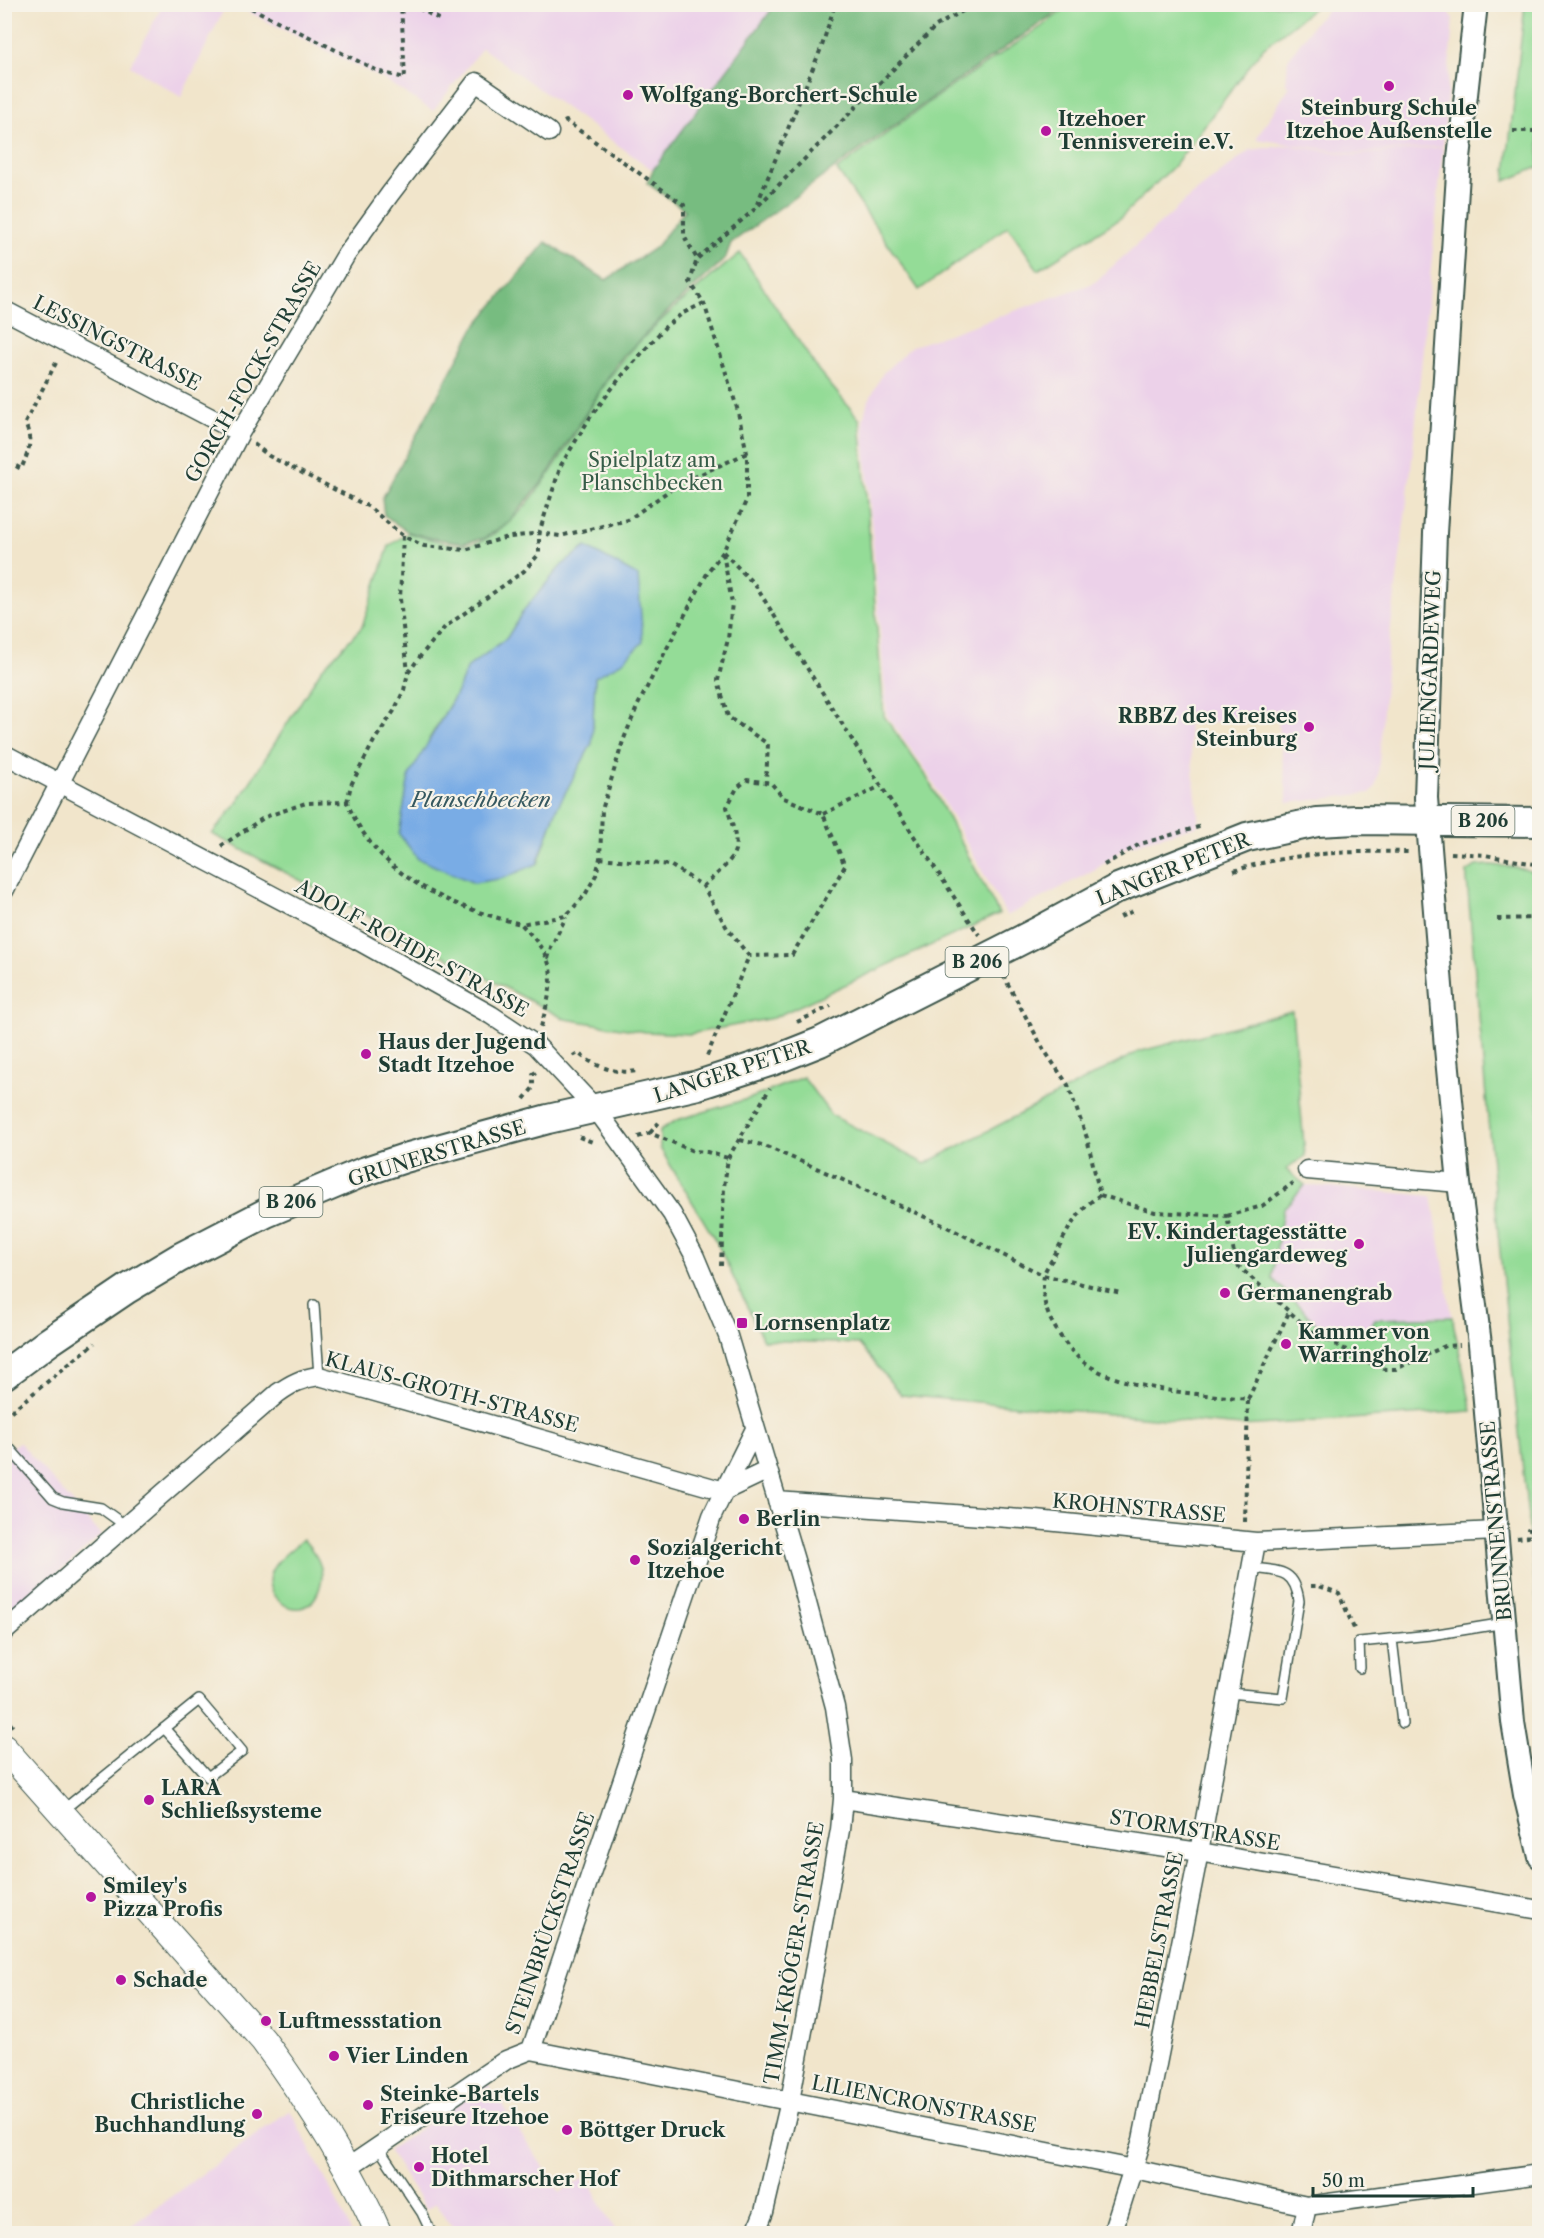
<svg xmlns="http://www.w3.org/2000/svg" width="1544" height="2238" font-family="'Libre Caslon Text',serif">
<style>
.built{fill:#ecd1e9}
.green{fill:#94dc97;stroke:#5a8c66;stroke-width:1.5;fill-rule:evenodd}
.forest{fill:#77bc80;stroke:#4b7c5a;stroke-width:1.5}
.water{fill:#79ace5;stroke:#4c748c;stroke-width:1.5}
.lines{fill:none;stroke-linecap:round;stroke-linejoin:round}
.service-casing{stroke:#3e564b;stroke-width:12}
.minor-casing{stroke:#3e564b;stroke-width:21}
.tertiary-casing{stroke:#3e564b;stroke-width:26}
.secondary-casing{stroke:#3e564b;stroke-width:28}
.primary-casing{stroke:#3e564b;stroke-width:32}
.path{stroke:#3e564b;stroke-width:4;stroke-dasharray:4.5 4.5;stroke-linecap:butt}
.service{stroke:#fff;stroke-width:9}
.minor{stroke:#fff;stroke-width:18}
.tertiary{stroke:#fff;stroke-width:22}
.secondary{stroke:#fff;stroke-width:26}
.primary{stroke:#fff;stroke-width:28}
.poi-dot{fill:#b5179e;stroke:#f7f3e8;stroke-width:2}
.labels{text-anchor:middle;stroke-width:4.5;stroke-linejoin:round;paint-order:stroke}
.shield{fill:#f7f3e8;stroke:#60746a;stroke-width:1.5}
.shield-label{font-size:18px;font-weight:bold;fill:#1f3d34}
.poi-label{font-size:20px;font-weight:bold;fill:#1f3d34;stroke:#f7f3e8;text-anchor:start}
.street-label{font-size:20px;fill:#1f3d34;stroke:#f7f3e8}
.park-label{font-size:20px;fill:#365d48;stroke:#f7f3e8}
.water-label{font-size:21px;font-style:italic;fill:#365960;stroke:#f7f3e8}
</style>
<rect width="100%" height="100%" fill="#f7f3e8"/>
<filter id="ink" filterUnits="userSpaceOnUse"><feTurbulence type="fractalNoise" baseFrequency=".0167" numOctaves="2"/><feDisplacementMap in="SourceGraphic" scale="12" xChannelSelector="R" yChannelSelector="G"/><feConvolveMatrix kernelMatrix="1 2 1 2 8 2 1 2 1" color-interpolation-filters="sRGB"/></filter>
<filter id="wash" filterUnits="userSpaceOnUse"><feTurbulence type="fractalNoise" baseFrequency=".008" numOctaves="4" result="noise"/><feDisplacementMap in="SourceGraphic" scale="24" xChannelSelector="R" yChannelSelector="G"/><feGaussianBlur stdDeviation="1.35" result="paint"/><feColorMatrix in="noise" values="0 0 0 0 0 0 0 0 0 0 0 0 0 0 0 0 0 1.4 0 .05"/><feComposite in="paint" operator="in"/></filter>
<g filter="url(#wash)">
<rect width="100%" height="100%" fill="#f1e5cb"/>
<path class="built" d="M163 5H226L181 97 130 66Z
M234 5 775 4V5L653 170 482 48 433 111 383 79Z
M1333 5H1445L1453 18 1443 146 1356 154 1256 139 1290 86 1286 85 1288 59 1315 22Z
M1289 145 1355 155 1443 147 1411 469 1387 658 1378 775 1375 787 1370 793 1288 803 1277 716 1188 724 1199 825 1126 847 1096 869 1007 916 926 770 887 716 863 421 867 404 883 373 911 347 1094 283 1192 195 1250 150Z
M1306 1185 1432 1196 1452 1316 1375 1319 1366 1334 1324 1332 1273 1278 1284 1209Z
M19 1442 101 1535 5 1620V1452Z
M488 2084 560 2192 586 2177 617 2233H457L436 2203 426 2209 388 2150Z
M290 2110 347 2221 351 2233H121Z"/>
<path class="green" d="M1070 5H1318L1263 48 1174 166 1119 219 1038 270 1008 226 919 290 837 170 939 95 1041 27Z
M1525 5H1539V167L1505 181Z
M740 253 818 370 860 420 884 716 925 774 999 914 773 1018 690 1034 646 1032 565 1019 212 834 237 803 321 670 362 627 389 546 408 533C425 538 443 544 461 545 527 546 584 406 622 361 657 320 699 287 740 253ZM585 547 621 663 595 676 592 743 557 808 538 864 429 739 457 692 468 667 507 638 524 610 561 566Z
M1491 865 1514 867 1539 873V1622L1498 1233 1467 880V872L1476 866Z
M1292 1011 1305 1156 1286 1169 1305 1185 1283 1209 1272 1278 1324 1332 1366 1335 1375 1319 1452 1317 1472 1411 1241 1426 901 1395 859 1344 763 1340 717 1243 660 1148V1130L677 1120 754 1097 803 1077 831 1115 925 1164 1138 1052Z
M303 1539C309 1546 316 1554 319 1562 326 1577 319 1604 300 1608 282 1611 263 1590 271 1572 277 1559 292 1549 303 1539Z"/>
<path class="forest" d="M775 5H1067L939 93 731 243 725 259 668 311 618 362 544 480 508 523 485 538 463 543 431 538 408 532 384 515 382 499 474 328 546 242 606 280 655 248 685 210 647 183 653 170Z"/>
<path class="water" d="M586 547 638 576 643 642 621 663 595 677 592 743 557 808 537 864 504 878 474 883 418 859 399 834 409 776 457 692 468 667 507 638 524 610 561 566Z"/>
</g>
<g filter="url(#ink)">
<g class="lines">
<g class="service-casing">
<path id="service" d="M314 1305 319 1376
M4 1442 53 1498 63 1502 101 1508 126 1526
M1392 1639 1402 1723
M1360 1668 1359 1642 1431 1635 1505 1623
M1229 1693 1283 1698 1299 1601C1295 1569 1279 1571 1251 1568
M63 1810 199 1700 242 1751 208 1777 164 1728
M378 2147 422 2213 432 2234"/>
</g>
<g class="minor-casing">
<path id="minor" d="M4 310 240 433
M4 754 357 940 491 1015 536 1045 596 1109 672 1214 695 1257 728 1336 800 1577 835 1707 843 1760V1799L840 1830 790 2101 764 2212 755 2234
M4 891 240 433 346 255 390 194 476 82 549 132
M1307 1170 1459 1183
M777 1501 1036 1520 1256 1542 1497 1531
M4 1632 278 1393C291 1384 302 1378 319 1376L724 1491 755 1429
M843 1799 1199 1852 1540 1910
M531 2050 1134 2169 1307 2206 1540 2174
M347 2168 506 2060 531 2050 712 1516 724 1491 768 1470
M1112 2234 1142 2140 1199 1852 1256 1542
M1301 2234 1307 2206"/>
</g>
<g class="tertiary-casing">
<path id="tertiary" d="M1476 4 1459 158 1435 533 1426 798 1446 1048 1459 1183 1480 1344 1513 1722 1525 1795 1540 1857"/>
</g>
<g class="secondary-casing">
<path id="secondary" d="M4 1748 263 2040C308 2101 349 2164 379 2234"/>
</g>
<g class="primary-casing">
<path id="primary" d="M4 1375 50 1341 127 1289 179 1258 266 1213 363 1172 405 1158 548 1119 698 1085 772 1061 820 1042 1037 932 1118 888 1247 837 1317 822 1356 820 1540 822"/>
</g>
<path class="path" d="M243 4 380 72 405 78 401 4
M411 4 439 19
M564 122 566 121 684 205V236L697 259
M1513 131H1540
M757 204 822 46 835 4
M254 444 269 456 369 507 403 536 424 546 465 550 504 538 539 533 560 536 628 520 677 485 747 453
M16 466 21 469C29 451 33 442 25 423L58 359
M403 536 400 599 408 673
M723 552 755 585 881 786 979 935
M723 553 732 603 728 639 718 680 728 717 768 744 766 781
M347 802 351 785 374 741 394 711 404 690 408 673 422 654 445 627 524 571 539 554V533L561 465 591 416 620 378 665 327 683 313 704 303
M823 814 881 786
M221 846 265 817 306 803 347 802C377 876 447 906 521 924
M1451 853 1485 855 1540 865
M600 858 670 865 703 886 727 928 749 956 707 1056
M1104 865 1140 844 1202 826
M1234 871C1290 852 1351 851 1410 852
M703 886C713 877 731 864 735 850 738 837 730 819 727 807L737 788 747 780 771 783 784 798 823 814 845 866 792 955 749 956
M1120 917 1135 910
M1497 919 1540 918
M548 959 551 947 566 917
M1003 975 1044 1050 1068 1085 1087 1138 1100 1195 1155 1212 1227 1216 1236 1264 1311 1331 1376 1366 1385 1369H1396L1445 1346 1460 1345
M797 1022 831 1006
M541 1027C554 977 560 964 521 924L566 916 585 895 596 875 600 858 602 810 623 741 637 707 666 650 709 570 723 552 747 499V453L737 408 704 303 690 282 697 259 756 208 936 26 975 4
M573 1056 578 1053C595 1067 616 1074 638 1071
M1532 1078H1540
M524 1099 533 1088V1074L536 1072
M650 1133 661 1120
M579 1137 595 1143
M638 1137 650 1133 693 1151 707 1152 728 1158
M740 1140 762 1145 814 1167 945 1226 1043 1275 1121 1293
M1100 1195C1076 1211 1065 1235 1052 1260 1049 1264 1044 1271 1044 1276 1041 1291 1045 1311 1053 1324 1061 1338 1072 1354 1085 1363 1124 1391 1201 1394 1248 1399L1290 1310
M1227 1216 1262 1206 1293 1183
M721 1266 724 1187 728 1158 770 1088
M4 1417 95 1343
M1245 1522 1248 1399
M1517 1538 1528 1537V1530L1540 1529
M1311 1586H1319L1339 1593 1355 1631
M4 1716 13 1727"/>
<use href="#service" class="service"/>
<use href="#minor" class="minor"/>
<use href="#tertiary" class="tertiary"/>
<use href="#secondary" class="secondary"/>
<use href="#primary" class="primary"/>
</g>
</g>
<g class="poi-dot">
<circle cx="1389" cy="86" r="6"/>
<circle cx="628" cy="95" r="6"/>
<circle cx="1046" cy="131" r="6"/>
<circle cx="1309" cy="727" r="6"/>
<circle cx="366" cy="1054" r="6"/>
<circle cx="1359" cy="1244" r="6"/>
<circle cx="1225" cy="1293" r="6"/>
<rect x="736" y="1317" width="12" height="12" rx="3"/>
<circle cx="1286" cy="1344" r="6"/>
<circle cx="744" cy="1519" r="6"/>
<circle cx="635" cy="1560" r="6"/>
<circle cx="149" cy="1800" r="6"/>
<circle cx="91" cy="1897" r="6"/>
<circle cx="121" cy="1980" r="6"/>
<circle cx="266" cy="2021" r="6"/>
<circle cx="334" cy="2056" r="6"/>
<circle cx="368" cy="2105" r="6"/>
<circle cx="257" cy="2114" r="6"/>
<circle cx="567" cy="2130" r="6"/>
<circle cx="419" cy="2167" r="6"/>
</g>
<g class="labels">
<g class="shield">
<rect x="1451.5" y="806" width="63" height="30" rx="4.5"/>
<rect x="945.5" y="947" width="63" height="30" rx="4.5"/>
<rect x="259.5" y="1187" width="63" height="30" rx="4.5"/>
</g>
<g class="shield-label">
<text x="1483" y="827">B 206</text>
<text x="977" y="968">B 206</text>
<text x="291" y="1208">B 206</text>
</g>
<g class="poi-label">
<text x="640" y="102">Wolfgang-Borchert-Schule</text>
<text x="1389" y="115" text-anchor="middle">Steinburg Schule<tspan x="1389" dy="23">Itzehoe Außenstelle</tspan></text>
<text x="1058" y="126">Itzehoer<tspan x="1058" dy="23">Tennisverein e.V.</tspan></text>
<text x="1297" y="723" text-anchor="end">RBBZ des Kreises<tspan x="1297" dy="23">Steinburg</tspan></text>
<text x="378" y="1049">Haus der Jugend<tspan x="378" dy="23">Stadt Itzehoe</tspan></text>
<text x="1347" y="1239" text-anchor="end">EV. Kindertagesstätte<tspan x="1347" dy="23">Juliengardeweg</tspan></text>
<text x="1237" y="1300">Germanengrab</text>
<text x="754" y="1330">Lornsenplatz</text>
<text x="1298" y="1339">Kammer von<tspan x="1298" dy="23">Warringholz</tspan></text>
<text x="756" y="1526">Berlin</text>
<text x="647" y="1555">Sozialgericht<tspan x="647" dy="23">Itzehoe</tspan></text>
<text x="161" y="1795">LARA<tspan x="161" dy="23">Schließsysteme</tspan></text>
<text x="103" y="1893">Smiley's<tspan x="103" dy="23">Pizza Profis</tspan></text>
<text x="133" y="1987">Schade</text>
<text x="278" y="2028">Luftmessstation</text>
<text x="346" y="2063">Vier Linden</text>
<text x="380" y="2101">Steinke-Bartels<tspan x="380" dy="23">Friseure Itzehoe</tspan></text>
<text x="245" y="2109" text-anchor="end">Christliche<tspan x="245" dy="23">Buchhandlung</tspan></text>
<text x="579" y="2137">Böttger Druck</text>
<text x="431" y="2163">Hotel<tspan x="431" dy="23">Dithmarscher Hof</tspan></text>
</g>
<g class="street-label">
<text transform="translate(117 343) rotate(27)" y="7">LESSINGSTRASSE</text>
<text transform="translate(253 372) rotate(-60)" y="7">GORCH-FOCK-STRASSE</text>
<text transform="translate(1430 670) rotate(-88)" y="7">JULIENGARDEWEG</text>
<text transform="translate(1173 869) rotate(-22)" y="7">LANGER PETER</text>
<text transform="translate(412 948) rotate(29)" y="7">ADOLF-ROHDE-STRASSE</text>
<text transform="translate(732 1071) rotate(-18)" y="7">LANGER PETER</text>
<text transform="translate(437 1153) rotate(-17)" y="7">GRUNERSTRASSE</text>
<text transform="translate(452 1392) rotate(15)" y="7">KLAUS-GROTH-STRASSE</text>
<text transform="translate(1139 1508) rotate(5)" y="7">KROHNSTRASSE</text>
<text transform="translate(1496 1521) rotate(-95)" y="7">BRUNNENSTRASSE</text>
<text transform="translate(1195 1830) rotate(9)" y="7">STORMSTRASSE</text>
<text transform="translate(550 1923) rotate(-71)" y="7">STEINBRÜCKSTRASSE</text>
<text transform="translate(1159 1940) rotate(-79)" y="7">HEBBELSTRASSE</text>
<text transform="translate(794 1953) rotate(-80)" y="7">TIMM-KRÖGER-STRASSE</text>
<text transform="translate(924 2104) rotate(11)" y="7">LILIENCRONSTRASSE</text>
</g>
<g class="park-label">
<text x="652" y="467">Spielplatz am<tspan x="652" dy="23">Planschbecken</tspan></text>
</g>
<g class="water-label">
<text x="481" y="807">Planschbecken</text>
</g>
</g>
<rect width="1544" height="2238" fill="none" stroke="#f7f3e8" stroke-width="24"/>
<path d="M1313 2187v9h160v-9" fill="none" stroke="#1f3d34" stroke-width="3"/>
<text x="1322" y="2187" font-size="18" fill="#1f3d34" stroke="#f7f3e8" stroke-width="4.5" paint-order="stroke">50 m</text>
</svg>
